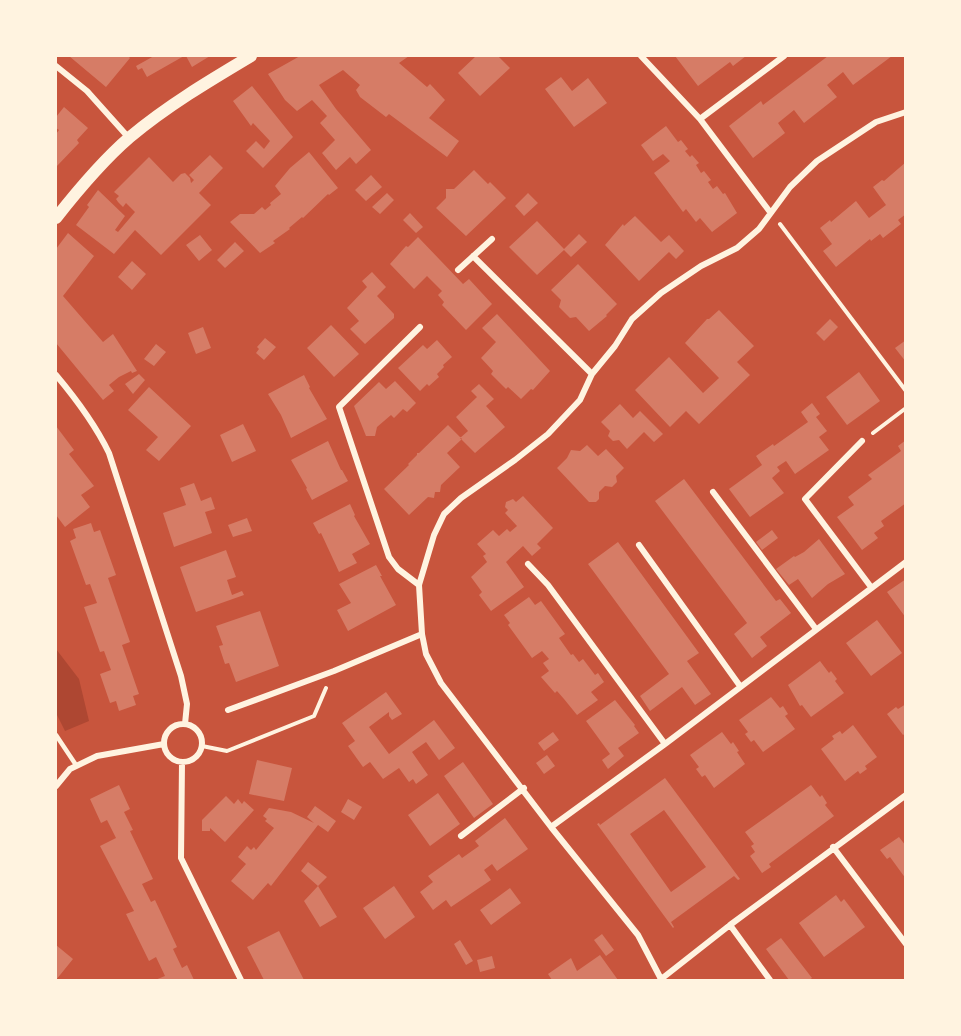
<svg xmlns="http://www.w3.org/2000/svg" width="961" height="1036" font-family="Montserrat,sans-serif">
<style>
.green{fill:#ae4732}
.building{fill:#d67c66;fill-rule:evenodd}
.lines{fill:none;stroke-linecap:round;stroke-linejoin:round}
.path{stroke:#fff3e0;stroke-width:4}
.service{stroke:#fff3e0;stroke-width:4.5}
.minor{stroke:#fff3e0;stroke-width:6}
.secondary{stroke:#fff3e0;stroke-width:12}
</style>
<rect width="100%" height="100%" fill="#c8553d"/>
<path class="green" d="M56 649 79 679 89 721 65 731 56 713Z"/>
<path class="building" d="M69 56H128L130 58 106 87Z
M154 56H184L147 77 142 68 138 70 136 66Z
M186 56H210L192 67Z
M300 56H409L399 63 427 87 430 84 445 100 429 118 459 141 447 157 389 114 386 117 360 97 356 90 360 85 343 70 319 85 336 109 371 150 356 164 350 157 336 170 322 153 335 140 320 123 327 116 312 100 297 111 285 100 268 74Z
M476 56H498L510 68 480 96 458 73Z
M675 56H746L733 66 730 62 698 86Z
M828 56H892L853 85 843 72 827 85 837 97 804 123 794 110 778 123 785 133 753 158 729 126 761 101 763 105Z
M561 77 572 91 588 78 607 103 574 127 545 89Z
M252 86 293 137 263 168 246 151 256 141 264 149 270 141 253 123 251 126 233 101Z
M64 107 88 128 77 140 79 143 56 167V134L59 130 56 128V117Z
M666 126 678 142 681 140 688 149 685 151 690 157 692 155 699 163 696 165 701 173 704 171 711 180 708 182 713 189 717 186 723 194 725 193 737 213 712 232 700 218 696 222 686 209 683 212 654 173 670 161 663 154 653 161 641 145Z
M309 152 338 188 329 195 328 194 303 218 302 217 289 228 290 229 273 241 275 243 260 253 230 222 240 214H254L262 207 265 210 271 205 270 203 281 194 275 186 290 168Z
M210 155 223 168 199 193 211 205 161 255 135 230 114 254 76 225 89 207 87 205 98 190 125 216 115 230 118 232 135 212 126 203 123 207 118 202 116 199 119 196 114 192 149 157 173 182 181 174 185 173 190 178 191 183 194 180 189 175Z
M906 162V214L898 220 901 224 883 238 880 234 871 241 870 239 836 267 823 251 832 244 820 228 830 220 831 222 856 201 869 218 886 205 873 187 882 180 884 181Z
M474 170 488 184 490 182 506 198 466 236 436 208 446 198V189H454Z
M371 175 382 187 366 201 355 190Z
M387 193 394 200 380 214 372 207Z
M528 193 538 203 524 216 515 206Z
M410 213 423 227 416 233 403 220Z
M635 216 661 242 669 235 684 251 676 259 669 252 639 281 605 245 623 224 624 226Z
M537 221 564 249 579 234 587 242 571 257 564 250 537 275 509 247Z
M68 233 94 256 63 296 103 342 113 334 137 371 132 373 131 371 119 377 109 385 114 391 103 400 56 343V249Z
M200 235 212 250 199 261 186 245Z
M418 237 463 284 469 279 492 304 466 330 442 305 444 302 438 295 442 291 427 276 414 289 390 264 406 246 408 247Z
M235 242 244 251 225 268 217 260Z
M132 261 146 274 132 290 118 277Z
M578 264 617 304 606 315 607 316 589 331 576 317 570 318 559 307 561 300 551 290Z
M372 272 386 287 377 296 394 314V318L365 344 350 329 359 321 347 308 367 287 362 281Z
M719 310 754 346 737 362 750 375 699 424 686 411 670 427 635 390 669 357 703 393 719 378 685 343 707 319H709Z
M497 314 550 371 533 390 531 389 521 399 508 387 506 389 491 374 493 371 481 358 496 342 482 328Z
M830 319 838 327 824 341 816 333Z
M331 325 359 354 334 377 307 348Z
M203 327 211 348 196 354 188 333Z
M265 338 276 347 264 360 256 353 259 349 257 347Z
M437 340 452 357 443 365 444 367 437 374 439 377 429 386 427 384 420 391 398 368 423 345 427 349Z
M906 340V362L895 348Z
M156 344 166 352 154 366 144 359Z
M859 372 880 401 847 425 826 397Z
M139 374 145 380 133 394 125 384Z
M304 375 310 387 309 388 327 419 291 438 281 415 268 394Z
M395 381 416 403 407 412 403 409 394 418 391 415 377 427 375 436H366L354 406 379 382 386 389Z
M479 384 494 399 486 406 505 427 475 453 460 438 468 431 456 417 477 397 471 391Z
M149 387 191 426 159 461 146 450 158 437 128 410Z
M812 403 820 414 816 417 827 431 819 437 829 450 795 474 786 461 777 467 780 471 772 478 784 493 750 517 729 489 762 465 756 456 773 444 774 446 808 422 801 412Z
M620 404 633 418 640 411 663 434 654 442 644 432 627 449 619 440 613 441 608 436 610 431 601 422Z
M243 424 256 451 232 462 220 435Z
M448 425 462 439 447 453 460 467 441 485 440 492H435L434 498 428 497 409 515 384 489 409 465 408 464 417 455V453H419Z
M56 426 74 450 69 454 94 486 81 495 90 507 65 527 56 515Z
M906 440V503L881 521 884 526 874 533 878 538 862 550 837 517 854 505 848 497 872 479 868 475 901 451 898 446Z
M328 441 341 470H342L348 481 312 500 306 489 307 488 291 460Z
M587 445 598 456 606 449 624 468 616 476 617 482 612 487 605 486 599 492V499L596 502H589L557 468 567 458 571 450 580 451Z
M684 479 776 601 780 599 791 613 760 637 767 646 752 658 734 634 747 623 655 501Z
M194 483 201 501 211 497 215 509 205 512 212 533 174 547 163 513 186 505 180 488Z
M523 496 553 528 537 544 541 548 532 556 523 546 506 562 524 587 491 611 479 595 482 592 471 577 487 562 483 556 486 554 477 544 493 530 499 536 507 529 510 532 517 526 505 513 508 510 505 507 506 502 513 499 516 502Z
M350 504 355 515 354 516 370 544 352 554 357 563 339 572 321 533 319 534 313 523Z
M247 518 252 531 233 537 228 525Z
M91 523 94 532 100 530 116 575 108 578 130 642 122 645 139 694 133 696 136 705 119 711 116 701 110 703 100 674 111 670 104 651 100 652 84 607 97 603 90 584 86 585 70 541 76 538 73 529Z
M772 530 778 538 762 550 756 542Z
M819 539 845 574 828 584 812 598 798 579 789 585 776 569 794 556 795 557 804 552Z
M618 542 699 653 687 661 711 694 695 705 682 687 650 711 640 696 669 674 588 564Z
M226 550 236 577 227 580 232 595 242 591 244 595 196 612 180 567Z
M376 565 382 576H380L396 605 348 631 337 610 351 603 339 584Z
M906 579V618L887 592Z
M529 597 535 605 541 601 565 634 559 638 571 655 573 654 579 662 583 659 595 675 598 673 604 682 591 692 598 700 577 715 564 699 557 691 555 693 541 677 549 671 543 663 549 659 542 651 532 658 508 625 510 623 504 615Z
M260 611 279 666 236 682 229 663 225 664 219 646 223 645 216 626Z
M877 620 902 653 871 676 846 643Z
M820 661 829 673 831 671 837 679 835 681 844 693 811 717 802 705 800 706 788 685Z
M386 692 402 714 392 720 389 716V712L369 727 389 754 434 720 455 748 439 760 426 742 412 752 428 775 416 784 413 779 409 782 399 768 383 779 370 762 363 767 348 746 355 741 342 723Z
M771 697 780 708 783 706 788 714 785 716 795 729 763 752 754 740 751 742 745 734 748 732 739 720Z
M615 700 635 725 634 726 639 733 618 748 624 756 608 769 602 760 610 754 586 721Z
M906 704V733L903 735 887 714 896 707 898 709Z
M853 725 877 757 865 766 867 769 860 774 858 771 845 781 821 749 834 739 832 736 840 731 842 734Z
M553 732 559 740 544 751 538 743Z
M722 732 731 744 733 742 739 751 737 752 745 764 714 788 705 775 702 777 696 769 699 767 690 755Z
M547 755 555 766 544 774 536 763Z
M257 760 292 768 284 801 249 794Z
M463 762 493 804 474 818 444 776Z
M665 778 740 879 738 880 734 876 671 922 674 927 673 928 597 824 599 823 600 825ZM664 810 706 867 671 892 630 834Z
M119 785 130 809 124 812 133 830 130 831 153 879 142 884 151 902 155 900 177 947 173 949 182 968 187 965 194 980H155L165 976 156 957 149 961 126 914 134 911 100 846 116 838 107 820 101 823 90 799Z
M811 785 820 797 822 795 827 803 825 805 834 816 769 864 771 867 762 873 750 856 755 852 751 846 754 844 745 832Z
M438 793 460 824 430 846 408 815Z
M226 796 234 804 238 799 242 804 244 801 254 810 225 842 210 828V831H202V820Z
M348 799 362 807 354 820 341 812Z
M315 806 336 821 328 832 318 825 271 886 268 883 253 900 231 881 246 864 238 857 247 846 251 850 254 847 256 850 274 828 265 821 267 819 263 816 269 808 291 812 314 823 307 817Z
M505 818 528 849 497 871 492 864 484 870 491 880 451 907 446 900 433 910 420 892 433 882 428 876 459 854 462 858 479 846 475 841Z
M899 837 906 846V879L890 857 887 859 880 850Z
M308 862 327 877 318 886 301 871Z
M318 886 337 917 320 927 304 901Z
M394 886 415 917 385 939 363 908Z
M510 888 521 903 491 925 480 910Z
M836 895 841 902 844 899 865 927 824 957 799 923Z
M279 931 304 980H264L247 947Z
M602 934 614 950 606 956 594 940Z
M781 938 812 978 809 980H789L766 949Z
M460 940 473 961 466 965 454 944Z
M56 945 73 959 56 980Z
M600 955 618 980H552L548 974 571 958 577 971Z
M492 956 495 968 480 972 477 960Z"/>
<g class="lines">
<path class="path" d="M780 224 906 391
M873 433 906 408
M202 746 227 751 314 716 326 688"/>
<path class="service" d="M56 735 76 765"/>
<path class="minor" d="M641 56 700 119 770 212
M56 66 87 91 129 138
M700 119 784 56
M473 256 592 374
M458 270 492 239
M56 375C77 400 95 424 109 453L181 676 187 704 185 724
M862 441 805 499 871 587
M713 492 816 629
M639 545 740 686
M528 564 548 585 665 744
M419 585 398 569 389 557 339 407 420 327
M228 710 334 671 422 634
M164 743a19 19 0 1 1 38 0a19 19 0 1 1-38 0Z
M182 763 181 858 241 980
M56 786 70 769 97 756 164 744
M551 827 665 744 906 562
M461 836 524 788
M833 847 906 944
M730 925 770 980
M661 979 638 935 551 827 441 683 426 654 422 634 419 585 434 535 444 514 461 498 515 460 548 434 580 400 592 374 615 346 632 319 661 293 701 266 737 248 759 229 790 187 817 161 876 122 906 112
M660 980 730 925 906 795"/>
<path class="secondary" d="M56 218C78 190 102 161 130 137 167 106 209 81 251 56"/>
</g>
<rect width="961" height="1036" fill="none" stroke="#fff3e0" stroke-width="114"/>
</svg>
